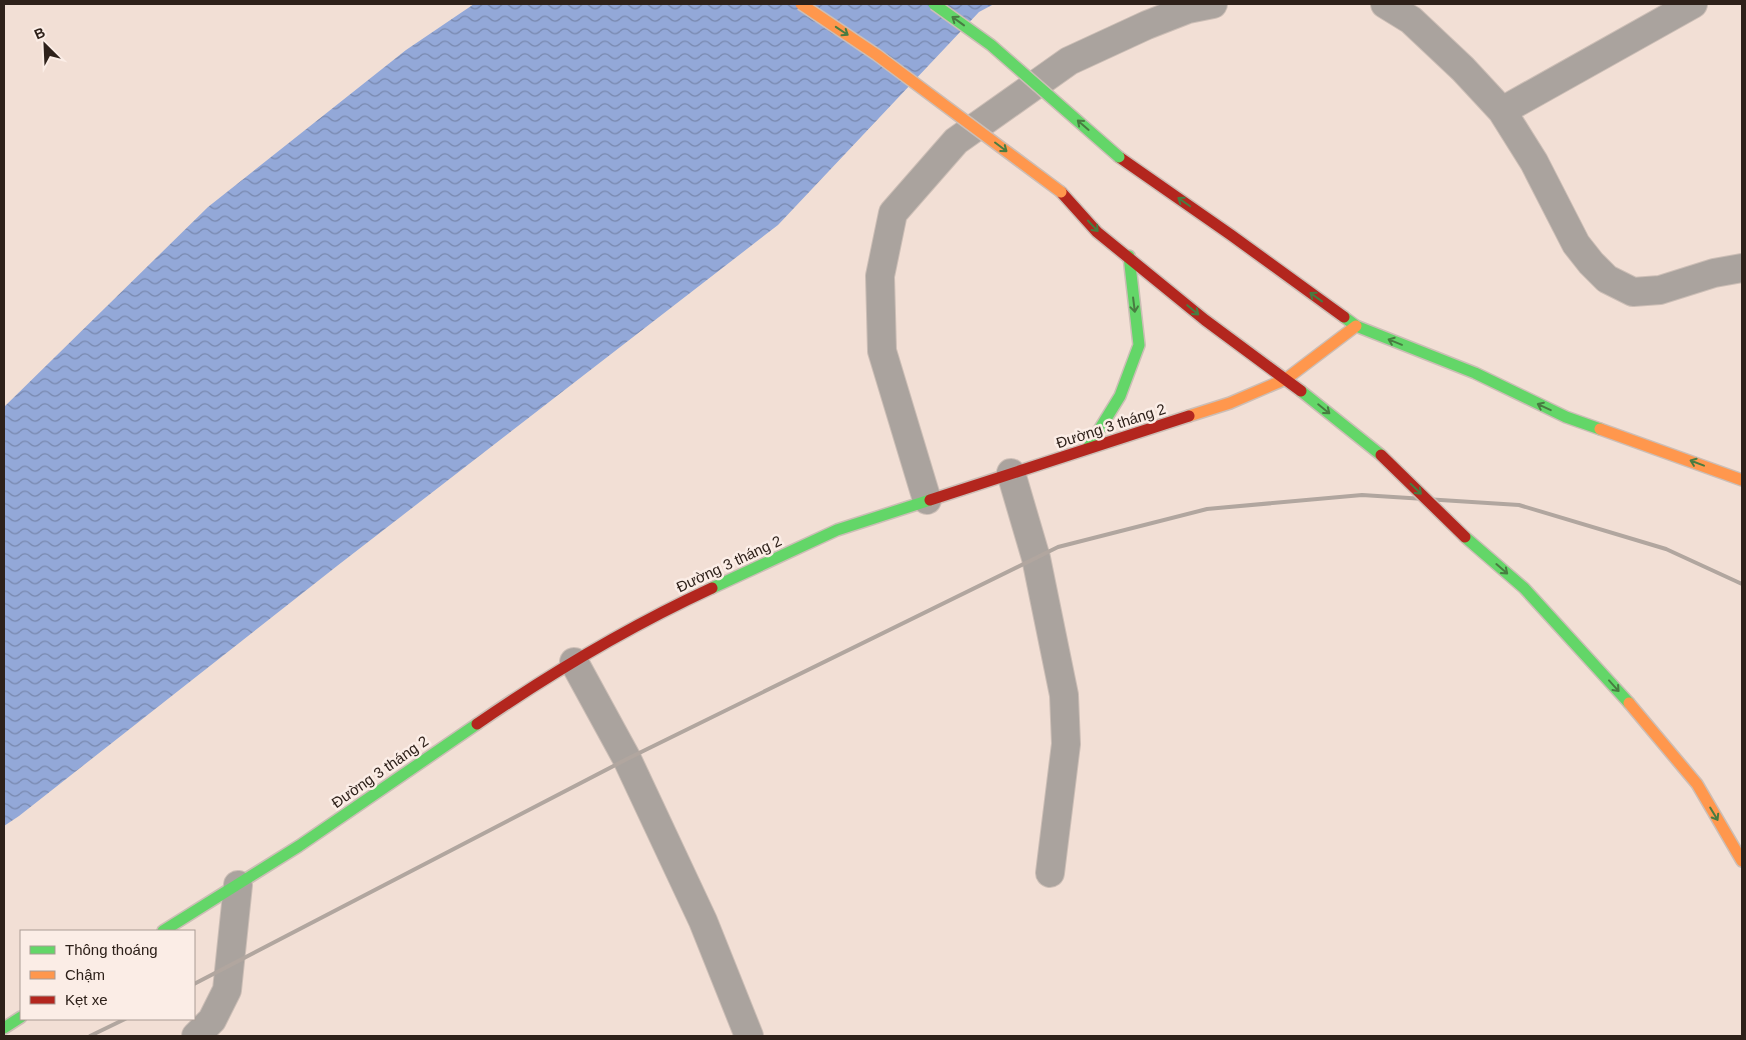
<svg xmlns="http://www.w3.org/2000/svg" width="1746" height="1040" font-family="Helvetica,sans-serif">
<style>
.water{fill:url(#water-waves)}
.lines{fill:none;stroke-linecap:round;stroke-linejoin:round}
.street-casing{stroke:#ccbeb6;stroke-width:30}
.fast-casing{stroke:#ccbeb6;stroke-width:14}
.slow-casing{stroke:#ccbeb6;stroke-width:14}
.jam-casing{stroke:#ccbeb6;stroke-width:14}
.street{stroke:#aaa39e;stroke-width:28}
.fast{stroke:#63d668;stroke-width:11}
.slow{stroke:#ff974d;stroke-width:11}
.jam{stroke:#b3261e;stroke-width:11}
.rail{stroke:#b1a69f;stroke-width:4}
.fast-bridge-casing{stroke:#ccbeb6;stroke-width:14;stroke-linecap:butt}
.slow-bridge-casing{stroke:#ccbeb6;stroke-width:14;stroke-linecap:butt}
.jam-bridge-casing{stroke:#ccbeb6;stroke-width:14;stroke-linecap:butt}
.fast-bridge{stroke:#63d668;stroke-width:11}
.slow-bridge{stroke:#ff974d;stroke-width:11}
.jam-bridge{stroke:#b3261e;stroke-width:11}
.oneway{stroke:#487c41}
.labels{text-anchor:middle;stroke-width:5;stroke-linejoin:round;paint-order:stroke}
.street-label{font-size:15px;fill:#2e211a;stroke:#fbede6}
</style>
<defs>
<pattern id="water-waves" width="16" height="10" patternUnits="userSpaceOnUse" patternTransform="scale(1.25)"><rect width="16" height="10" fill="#93a8d8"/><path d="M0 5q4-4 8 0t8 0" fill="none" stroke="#7888ae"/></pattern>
</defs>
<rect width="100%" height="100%" fill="#f2dfd5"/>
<path class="water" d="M474 4H994L979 12 778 225 337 566 19 816 4 826V407L208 207 406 50Z"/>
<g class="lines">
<g class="street-casing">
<path id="street" d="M1385 4 1411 20 1463 69 1502 111 1534 162 1576 244 1591 263 1607 279 1633 292 1660 290 1714 273 1742 268
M1502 111 1693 4
M1011 473 1036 558 1064 695 1066 744 1050 873
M927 500 882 351 880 276 893 213 956 141 1069 61 1147 25 1188 9 1213 4
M574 662 627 759 703 921 749 1036
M196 1036 212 1020 227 990 238 885"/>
</g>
<g class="fast-casing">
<path id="fast" d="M1344 317 1356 326 1475 373 1566 417 1600 429
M1301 391 1381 455
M1088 448 1120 396 1139 345 1129 256
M1465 537 1524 588 1629 703
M712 588 837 530 930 500
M163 931 299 846 477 724
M4 1028 21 1017"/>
</g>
<g class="slow-casing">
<path id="slow" d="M1189 416 1230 403 1286 379 1356 326
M1600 429 1742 480
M1629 703 1697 784 1742 861"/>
</g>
<g class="jam-casing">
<path id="jam" d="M1119 157 1231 235 1344 317
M1061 192 1097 232 1205 320 1301 391
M930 500 1189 416
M477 724C551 673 630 626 712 588"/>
</g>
<use href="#street" class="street"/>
<use href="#fast" class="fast"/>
<use href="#slow" class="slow"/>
<use href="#jam" class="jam"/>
<path class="rail" d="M194 984 627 759 1058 547 1207 509 1362 495 1519 505 1666 549 1742 584
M90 1036 125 1019"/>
<g class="fast-bridge-casing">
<path id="fast-bridge" d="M934 4 991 45 1119 157"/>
</g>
<g class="slow-bridge-casing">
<path id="slow-bridge" d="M801 4 877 55 1061 192"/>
</g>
<g class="jam-bridge-casing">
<path id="jam-bridge" d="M1381 455 1465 537"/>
</g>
<use href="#fast-bridge" class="fast-bridge"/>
<use href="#slow-bridge" class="slow-bridge"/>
<use href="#jam-bridge" class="jam-bridge"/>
</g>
<defs><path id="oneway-shaft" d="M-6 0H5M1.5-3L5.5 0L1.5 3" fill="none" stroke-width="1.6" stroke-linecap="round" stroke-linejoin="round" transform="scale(1.25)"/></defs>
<g class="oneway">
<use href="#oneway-shaft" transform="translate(958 21) rotate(-144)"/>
<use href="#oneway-shaft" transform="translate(842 31) rotate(34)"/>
<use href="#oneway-shaft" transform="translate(1083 125) rotate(-139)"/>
<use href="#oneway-shaft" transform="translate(1001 147) rotate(37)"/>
<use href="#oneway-shaft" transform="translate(1184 202) rotate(-145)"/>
<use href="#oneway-shaft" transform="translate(1093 226) rotate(47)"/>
<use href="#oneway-shaft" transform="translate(1316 297) rotate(-144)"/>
<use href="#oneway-shaft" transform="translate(1134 305) rotate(83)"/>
<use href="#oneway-shaft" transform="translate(1193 310) rotate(40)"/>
<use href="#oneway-shaft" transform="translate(1395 342) rotate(-158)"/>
<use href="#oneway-shaft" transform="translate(1544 407) rotate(-155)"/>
<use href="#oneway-shaft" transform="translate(1324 409) rotate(39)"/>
<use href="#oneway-shaft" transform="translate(1697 463) rotate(-159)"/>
<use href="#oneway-shaft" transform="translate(1416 489) rotate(44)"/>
<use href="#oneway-shaft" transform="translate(1502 569) rotate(41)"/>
<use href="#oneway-shaft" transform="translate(1614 686) rotate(48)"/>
<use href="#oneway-shaft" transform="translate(1714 814) rotate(59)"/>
</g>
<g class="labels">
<g class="street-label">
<text transform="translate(1111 426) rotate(-18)" y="5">Đường 3 tháng 2</text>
<text transform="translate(729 564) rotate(-25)" y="5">Đường 3 tháng 2</text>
<text transform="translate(380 772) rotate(-35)" y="5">Đường 3 tháng 2</text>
</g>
</g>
<rect width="1746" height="1040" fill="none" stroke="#2e211a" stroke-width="10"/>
<rect x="20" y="930" width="175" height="90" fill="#fbede6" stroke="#a99b94"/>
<rect x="30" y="946" width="25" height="8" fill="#63d668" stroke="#a99b94"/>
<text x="65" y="955" font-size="15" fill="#2e211a">Thông thoáng</text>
<rect x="30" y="971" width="25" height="8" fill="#ff974d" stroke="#a99b94"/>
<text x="65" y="980" font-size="15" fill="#2e211a">Chậm</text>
<rect x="30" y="996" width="25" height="8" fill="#b3261e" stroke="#a99b94"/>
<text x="65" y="1005" font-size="15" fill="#2e211a">Kẹt xe</text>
<g transform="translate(45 45) rotate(336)" stroke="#fbede6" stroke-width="4" paint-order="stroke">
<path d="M0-4L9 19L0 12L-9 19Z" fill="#2e211a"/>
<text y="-8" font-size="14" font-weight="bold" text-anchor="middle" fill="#2e211a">B</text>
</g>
</svg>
